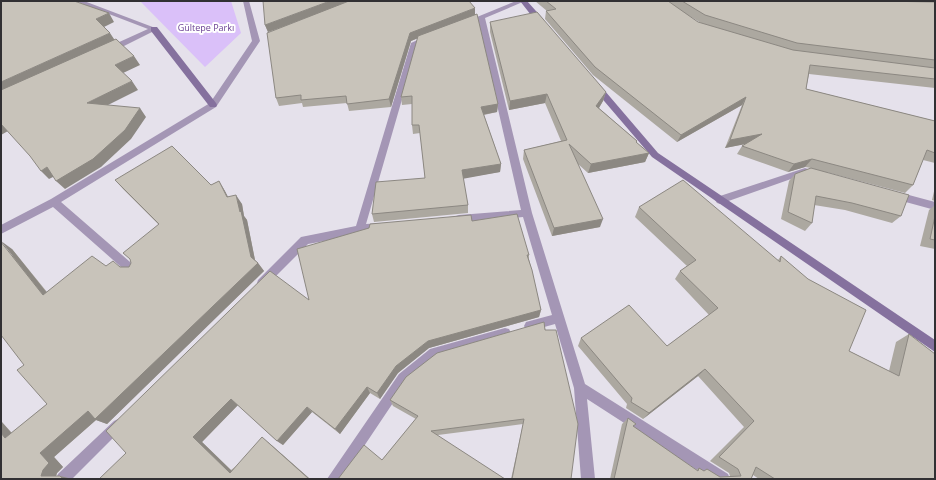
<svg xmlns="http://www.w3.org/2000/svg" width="936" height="480" font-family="'Open Sans',sans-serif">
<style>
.green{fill:#dac0f9}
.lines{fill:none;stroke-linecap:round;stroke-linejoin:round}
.street{fill:#a496b5;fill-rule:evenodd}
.secondary{fill:#85719e;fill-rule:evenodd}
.wall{fill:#aca8a0;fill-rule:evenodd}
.shaded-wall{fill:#8c8882}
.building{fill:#c8c3ba;stroke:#8c8882}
.labels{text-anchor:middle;stroke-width:4;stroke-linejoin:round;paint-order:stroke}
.far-park-label{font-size:9px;fill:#693f92;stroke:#fff}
</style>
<rect width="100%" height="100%" fill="#e5e1eb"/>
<path class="green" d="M140 1H231L241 33 205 67Z"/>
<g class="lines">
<path class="street" d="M75 1H84L158 29 112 52H106V48L148 29Z
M243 1H249L260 41 216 107 61 202 137 268 138 271 137 274 133 275 129 274 53 207 1 234V225L51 199 210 103 252 41Z
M516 1H525L485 18 532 213 585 384 728 474 730 479H711L587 399 595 479H581L574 388 555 324 530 331 526 330 524 326 526 322 552 315 523 217 459 223 456 222 454 219 456 216 459 215 521 210 477 17Z
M426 36H429L433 38 418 44 366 224 381 223 384 224 386 227 384 230 308 244 266 286 262 288 258 286 257 283 258 280 301 237 356 226 411 43Z
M805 168 808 169 810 171 808 173 720 204 717 203 715 200 717 197Z
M894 191 935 202V210L891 198 889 195Z
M505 328 509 329 511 333 509 337 437 358 407 382 342 479H327L399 374 430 349Z
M118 419 122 421 124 425 122 429 72 479H56L58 474 114 421Z"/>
<path class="secondary" d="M520 1H527L544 20V24H538Z
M151 27H157L216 103 217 105 216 107H210L151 31Z
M596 83 599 84 658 153 935 340V352L652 157 593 88V84Z"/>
</g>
<path class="wall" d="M535 1H935V88L809 74 806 89 935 121V163L923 160 913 185 905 193 826 172 901 216 892 223 845 210 814 205 812 223 805 231 781 219 789 181 795 174 811 168 805 167 788 172 737 154 742 146 745 144 725 148 742 105 677 142 593 75 545 19 546 11H547ZM683 12 701 23 698 22Z
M475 15 498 104 497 112 484 115 501 164 500 172 463 178 468 205V213L374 222 372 214 425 178 420 133 413 134 412 125V104L402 105 401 97 418 38 411 41 391 107 349 111 347 103 303 107 302 103 279 106 276 98 289 25 268 32 265 25Z
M490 22 606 92 603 101 599 108 637 141V143L649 153 645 162 588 173 578 164 600 227 552 236 523 159 524 150 561 141 545 103 509 110 490 32Z
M115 180 211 185 219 181 228 197 242 204 244 216 247 220 255 260 258 263 264 271 107 424 96 420 54 457 63 467 57 473 56 476H60L72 479H1V421L12 433 47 404 24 365 12 249 47 292 106 266 129 267 159 225 123 189Z
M935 187V201L932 200Z
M935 205V249L920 246 929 210Z
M639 207 778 260 781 256 849 351 889 371 896 342 909 334 935 479H759L753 475 751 479H610L622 424 628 418 636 424 633 426 696 470 699 468 703 471 707 469 720 477 730 476 729 473 710 461 744 427 698 376 643 419 626 408 627 404 578 346 581 338 667 346 709 315 675 279 680 271 687 266 635 217Z
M472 221 529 255V259L541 310 539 317 429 348 398 373 380 399 370 393 340 434 312 412 283 445 277 441 238 405 202 442 231 470 268 442 310 479H99L309 300Z
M544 322 571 479H511L523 424 438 435 382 460 416 419 393 406 390 400Z"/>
<path class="shaded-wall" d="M330 1H353L268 32 265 25Z
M475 8V15L411 41 391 107 389 99 410 33Z
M109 13 114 22 102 28 96 19Z
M110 33 116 42 1 94V82Z
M134 56 140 65 121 74 115 65Z
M132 81 138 90 94 112 87 103Z
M606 92 603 101 594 116 596 106Z
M547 94 545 103 509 110 510 101Z
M746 97 742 105 677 142 681 135Z
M498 104 497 112 481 115V107Z
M140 108 146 117 131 139 101 167 65 189 56 181Z
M1 124 8 131 1 135Z
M762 134 756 142 725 148 730 140Z
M649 153 645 162 588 173 591 164Z
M812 159 805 167 788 172 794 164Z
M501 164 500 172 462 179V170Z
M47 167 55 176 49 179 41 171Z
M219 181 225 191 233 207 227 197Z
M236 195 242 204 244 216 247 220 256 265 258 263 264 271 107 424 96 420 54 457 63 467 57 473 55 479 41 476 40 453 251 257 240 212Z
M603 219 600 227 552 236 554 228Z
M1 241 12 249 55 303 43 295Z
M541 310 539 317 429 348 398 373 380 399 377 393 396 366 428 341Z
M705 369 698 376 643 419 649 413Z
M367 387 370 393 340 434 335 429Z
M231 399 238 405 202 442 237 476 230 473 193 437Z
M307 407 312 412 283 445 277 441Z
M1 421 20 443 5 438 1 433Z
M262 437 268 442 310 479H309Z
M60 476 72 479H63Z"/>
<path class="building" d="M1 1H74L109 13 96 19 110 33 1 82Z
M263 1H330L265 25Z
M349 1H469L475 8 410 33 389 99 347 104 346 96 301 100V95L276 98 267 33Z
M546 1H668L698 22 793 50 935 68V79L810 65 806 89 935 121V153L927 150 913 185 812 159 794 164 742 146 762 134 730 140 746 97 681 135 595 67 546 11 556 9Z
M682 1H879L935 2V60L797 43 705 15Z
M537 12 606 92 596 106 637 141 636 142 649 153 591 164 569 144 603 219 554 228 524 150 567 140 547 94 510 101 490 22Z
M477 14 498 104 481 107 501 164 462 170 468 205 372 214 376 182 425 178 419 125H412V96L401 97 418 36Z
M116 39 134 56 115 65 132 81 87 103 140 108 125 130 93 159 56 181 47 167 41 171 30 156 1 124V90Z
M172 146 211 185 219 181 227 197 236 195 240 212 241 211 251 257 258 263 95 419 88 411 40 453 49 463 43 470 41 476H60L63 479H1V433L5 438 47 404 17 370 24 365 1 335V242L43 295 92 256 106 266 113 261 120 267H129L131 263 130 259 123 253 159 224 115 180Z
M811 168 909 195 901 216 852 203 816 196 812 223 788 212 795 174Z
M683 180 780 262 781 256 808 279 866 310 849 351 899 376 909 334 935 354V479H775L756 467 751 479H614L628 418 636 424 633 426 698 471 699 468 704 471 707 469 720 477 741 476 738 469 719 457 754 421 705 369 649 413 631 402 632 398 581 338 629 305 667 346 718 308 680 271 696 260 639 207Z
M517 214 529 255H527L532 270 541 310 428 341 396 366 377 393 367 387 335 429 307 407 277 441 231 399 193 437 230 473 262 437 309 479H151L150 478 149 479H99L126 453 106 431 270 271 309 300 297 249 369 228 370 224 471 215 472 221Z
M935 216V240L930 239Z
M544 322 545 330H556L578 424 571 479H512L524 419 431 431 505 479H338L364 445 382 460 418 416 390 400 406 377 437 353Z"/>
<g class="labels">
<g class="far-park-label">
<text x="206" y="31">Gültepe Parkı</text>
</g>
</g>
<rect width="936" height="480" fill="none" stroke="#313033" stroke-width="4"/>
</svg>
